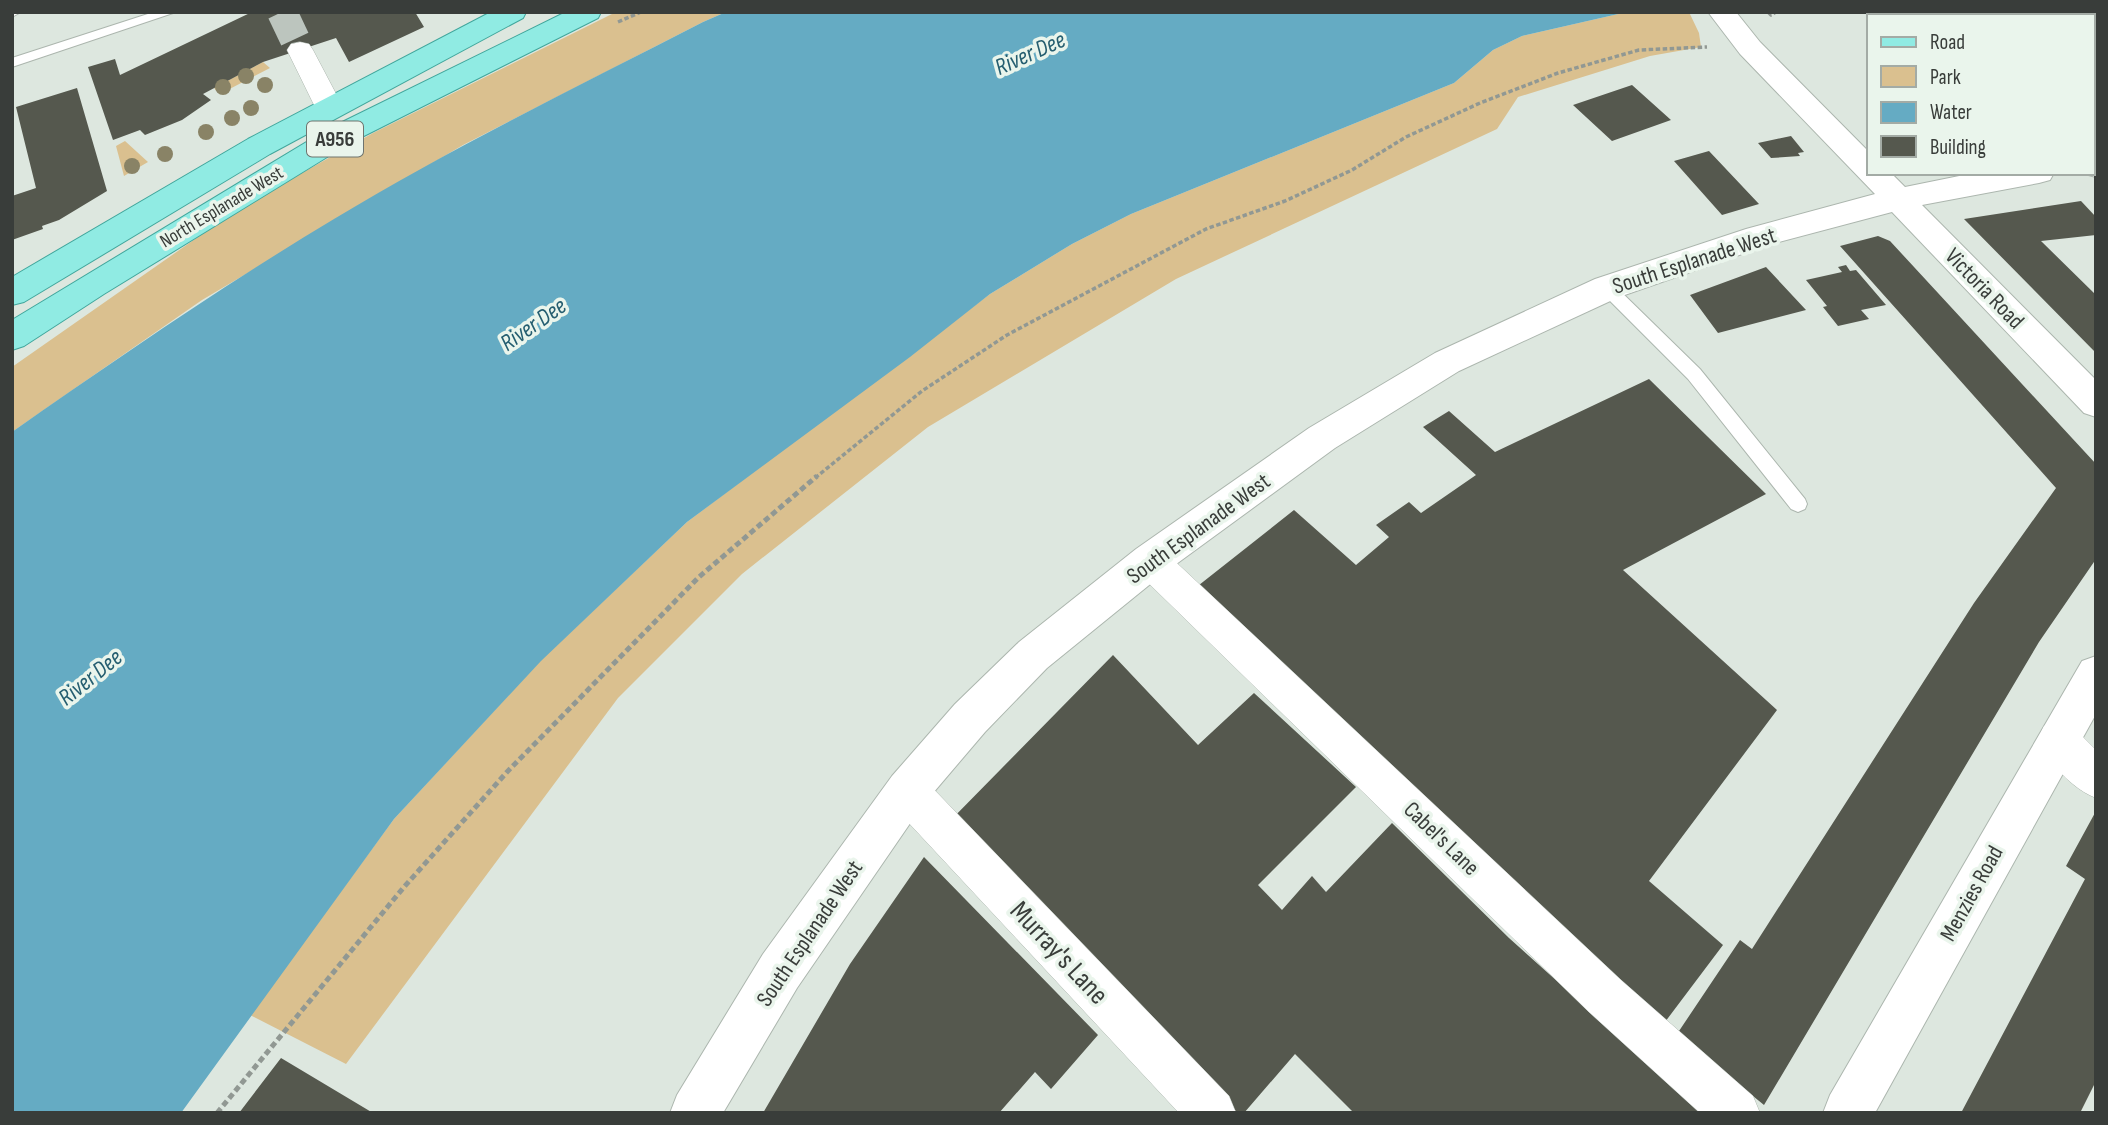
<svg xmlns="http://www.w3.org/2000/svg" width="2108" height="1125" font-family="'Sofia Sans Condensed',sans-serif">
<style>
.green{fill:#dac08f}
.water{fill:#65abc3}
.building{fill:#55584e}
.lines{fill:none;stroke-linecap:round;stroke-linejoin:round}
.street-tunnel{stroke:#bcc5be;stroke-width:30;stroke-dasharray:30 15;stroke-linecap:butt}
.lane-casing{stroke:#acb6ae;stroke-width:2}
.street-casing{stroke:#acb6ae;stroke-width:1}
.secondary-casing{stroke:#acb6ae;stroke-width:2}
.primary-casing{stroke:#41a69c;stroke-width:2}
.path-far1{stroke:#919893;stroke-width:3.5;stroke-dasharray:4.5 2.5;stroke-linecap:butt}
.path{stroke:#919893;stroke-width:5;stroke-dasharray:6 3.5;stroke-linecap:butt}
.lane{fill:#fff;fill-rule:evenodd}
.street{fill:#fff;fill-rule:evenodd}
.secondary{fill:#fff;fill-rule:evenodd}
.primary{fill:#90ebe3;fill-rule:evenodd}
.tree{fill:#898366}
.labels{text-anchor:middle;stroke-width:7;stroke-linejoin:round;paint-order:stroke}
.far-street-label{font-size:19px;fill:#393d3a;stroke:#eaf5ec}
.shield{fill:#eaf5ec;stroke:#6e746f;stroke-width:2}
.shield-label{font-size:21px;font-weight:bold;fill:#393d3a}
.street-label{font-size:23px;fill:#393d3a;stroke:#eaf5ec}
.water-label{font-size:24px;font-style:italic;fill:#255e70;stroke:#eaf5ec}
.near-street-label{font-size:28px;fill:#393d3a;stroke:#eaf5ec}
</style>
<rect width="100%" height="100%" fill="#dde7df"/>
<path class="green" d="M616 12H726L703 22 463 145 202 300 12 432V367L238 209 373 133Z
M1627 12H1689L1699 33 1701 47 1650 56 1518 97 1497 129 1176 279 928 427 742 574 618 698 346 1064 250 1015 394 819 541 660 687 522 990 294 1072 244 1131 214 1454 83 1493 50 1522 36Z
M263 62 270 68 220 94 214 88Z
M125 141 148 162 124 176 116 146Z"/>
<path class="water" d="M726 12H1627L1522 36 1493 50 1454 83 1131 214 1072 244 990 294 910 357 687 522 541 661 394 819 181 1113H12V432C118 358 224 285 334 219 453 147 579 86 703 22Z"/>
<path class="building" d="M252 12H415L424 27 349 62 336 38 263 62 203 94 211 100 182 120 145 135 140 130 113 140 88 67 115 59 120 75Z
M1632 85 1671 120 1612 141 1573 105Z
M77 88 107 191 59 220 42 226 43 229 12 240V196L36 188 16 107Z
M1791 136 1804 152 1798 153 1800 156 1771 158 1758 143Z
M1709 151 1759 204 1722 215 1674 161Z
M2081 201 2096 217V235L2041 241 2096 295V353L1964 219Z
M1878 236 1890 241 2096 464V559L2039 642 1764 1105 1677 1034 1740 940 1752 949 1974 603 2056 488 1840 246Z
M1846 265 1850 271 1856 270 1886 305 1861 310 1869 319 1838 326 1823 307 1827 306 1806 280 1842 272 1838 267Z
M1766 267 1806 310 1718 333 1690 295Z
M1649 379 1766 494 1623 570 1777 710 1649 881 1723 945 1659 1030 1194 589 1294 510 1356 565 1389 537 1376 525 1409 502 1421 513 1476 475 1423 427 1449 411 1495 452Z
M1113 655 1198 745 1254 693 1356 787 1258 885 1282 910 1312 876 1326 892 1392 823 1509 938 1704 1113H1354L1295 1054 1244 1113H1238L1164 1045 946 825Z
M2096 811V1081L2080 1113H1961L2085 879 2066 866Z
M924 857 1098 1035 1051 1089 1035 1072 999 1113H763L850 964Z
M281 1058 373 1113H239Z"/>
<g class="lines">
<path class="street-tunnel" d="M282 12 300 50"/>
<g class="lane-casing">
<path id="lane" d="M12 12H21L12 17Z
M154 12H176L12 67V58Z
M1607 282 1613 284 1700 369 1805 499 1807 504 1805 509 1798 512 1791 509 1688 379 1601 292 1599 288 1601 284Z"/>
</g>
<g class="street-casing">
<path id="street" d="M300 42 309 44 313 50 343 107 339 113 329 116 319 113 315 107 287 50 291 44Z
M1150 545 1163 550 1621 980 1753 1096 1760 1113H1700L1589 1012 1137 572 1132 561 1137 550Z
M2058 720 2072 726 2096 750V798C2072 789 2048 762 2038 739L2044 726Z
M907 771 922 777 1229 1096 1236 1113H1179L892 805 886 791 892 777Z"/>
</g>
<g class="secondary-casing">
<path id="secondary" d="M1708 12H1736L1760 42 1868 151V173H1891L1905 187 1974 173H2054L2050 180 2039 183 1922 205 2096 380V417L2084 413 1892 212 1768 245 1619 297 1459 371 1335 448 1164 573 1047 668 985 732 922 806 797 988 723 1113H670L677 1095 763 954 892 776 955 704 1019 642 1136 549 1309 428 1435 353 1595 279 1746 229 1875 194 1740 54Z
M2092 157H2096V177L2081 173H2092Z
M2096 656V714L1875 1113H1823L1830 1095 2082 661Z"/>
</g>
<g class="primary-casing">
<path id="primary" d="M491 12H526L523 18 270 154 24 302 12 305V277L248 139Z
M566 12H601L598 18 350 143 104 294 24 346 12 350V320L328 129Z"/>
</g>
<path class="path-far1" d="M1768 12 1771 15 1776 12
M618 22 641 12
M815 478 922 391 1007 335 1206 229 1285 201 1352 170 1406 137 1480 103 1558 73 1639 50 1707 47"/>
<path class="path" d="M217 1113 404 887 507 772 699 577 817 476"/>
<use href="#lane" class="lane"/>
<use href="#street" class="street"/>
<use href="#secondary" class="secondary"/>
<use href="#primary" class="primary"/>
</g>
<g class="tree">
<circle cx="246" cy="76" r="8"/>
<circle cx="265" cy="85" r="8"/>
<circle cx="223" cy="87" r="8"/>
<circle cx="251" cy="108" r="8"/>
<circle cx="232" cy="118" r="8"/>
<circle cx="206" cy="132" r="8"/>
<circle cx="165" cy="154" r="8"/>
<circle cx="132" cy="166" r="8"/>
</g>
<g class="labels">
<g class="far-street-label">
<text transform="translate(221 206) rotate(-31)" y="7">North Esplanade West</text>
</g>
<rect class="shield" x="307" y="121.5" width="56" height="35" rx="5"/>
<g class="shield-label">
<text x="335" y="146">A956</text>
</g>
<g class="street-label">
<text transform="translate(1694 260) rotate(-18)" y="8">South Esplanade West</text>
<text transform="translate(1985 288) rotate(46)" y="8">Victoria Road</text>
<text transform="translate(1198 528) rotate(-36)" y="8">South Esplanade West</text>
<text transform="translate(1442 838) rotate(44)" y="8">Cabel's Lane</text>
<text transform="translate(1971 893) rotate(-61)" y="8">Menzies Road</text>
<text transform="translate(809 933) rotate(-56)" y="8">South Esplanade West</text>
</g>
<g class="water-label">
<text transform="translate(1030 53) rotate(-24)" y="8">River Dee</text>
<text transform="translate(533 324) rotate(-35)" y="8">River Dee</text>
<text transform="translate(90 677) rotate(-39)" y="8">River Dee</text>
</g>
<g class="near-street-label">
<text transform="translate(1060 952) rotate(47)" y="10">Murray's Lane</text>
</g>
</g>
<rect width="2108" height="1125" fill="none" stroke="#393d3a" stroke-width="28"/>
<rect x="1867" y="14" width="228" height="161" fill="#eaf5ec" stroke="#a3aba5" stroke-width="2"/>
<rect x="1881" y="37" width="35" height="10" fill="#90ebe3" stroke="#a3aba5" stroke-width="2"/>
<text x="1930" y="49" font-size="21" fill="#393d3a">Road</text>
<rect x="1881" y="66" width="35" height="21" fill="#dac08f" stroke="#a3aba5" stroke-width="2"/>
<text x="1930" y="84" font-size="21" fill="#393d3a">Park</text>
<rect x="1881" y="102" width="35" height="21" fill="#65abc3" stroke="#a3aba5" stroke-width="2"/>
<text x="1930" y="119" font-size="21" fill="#393d3a">Water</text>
<rect x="1881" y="136" width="35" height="21" fill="#55584e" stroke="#a3aba5" stroke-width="2"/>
<text x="1930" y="154" font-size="21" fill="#393d3a">Building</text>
</svg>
